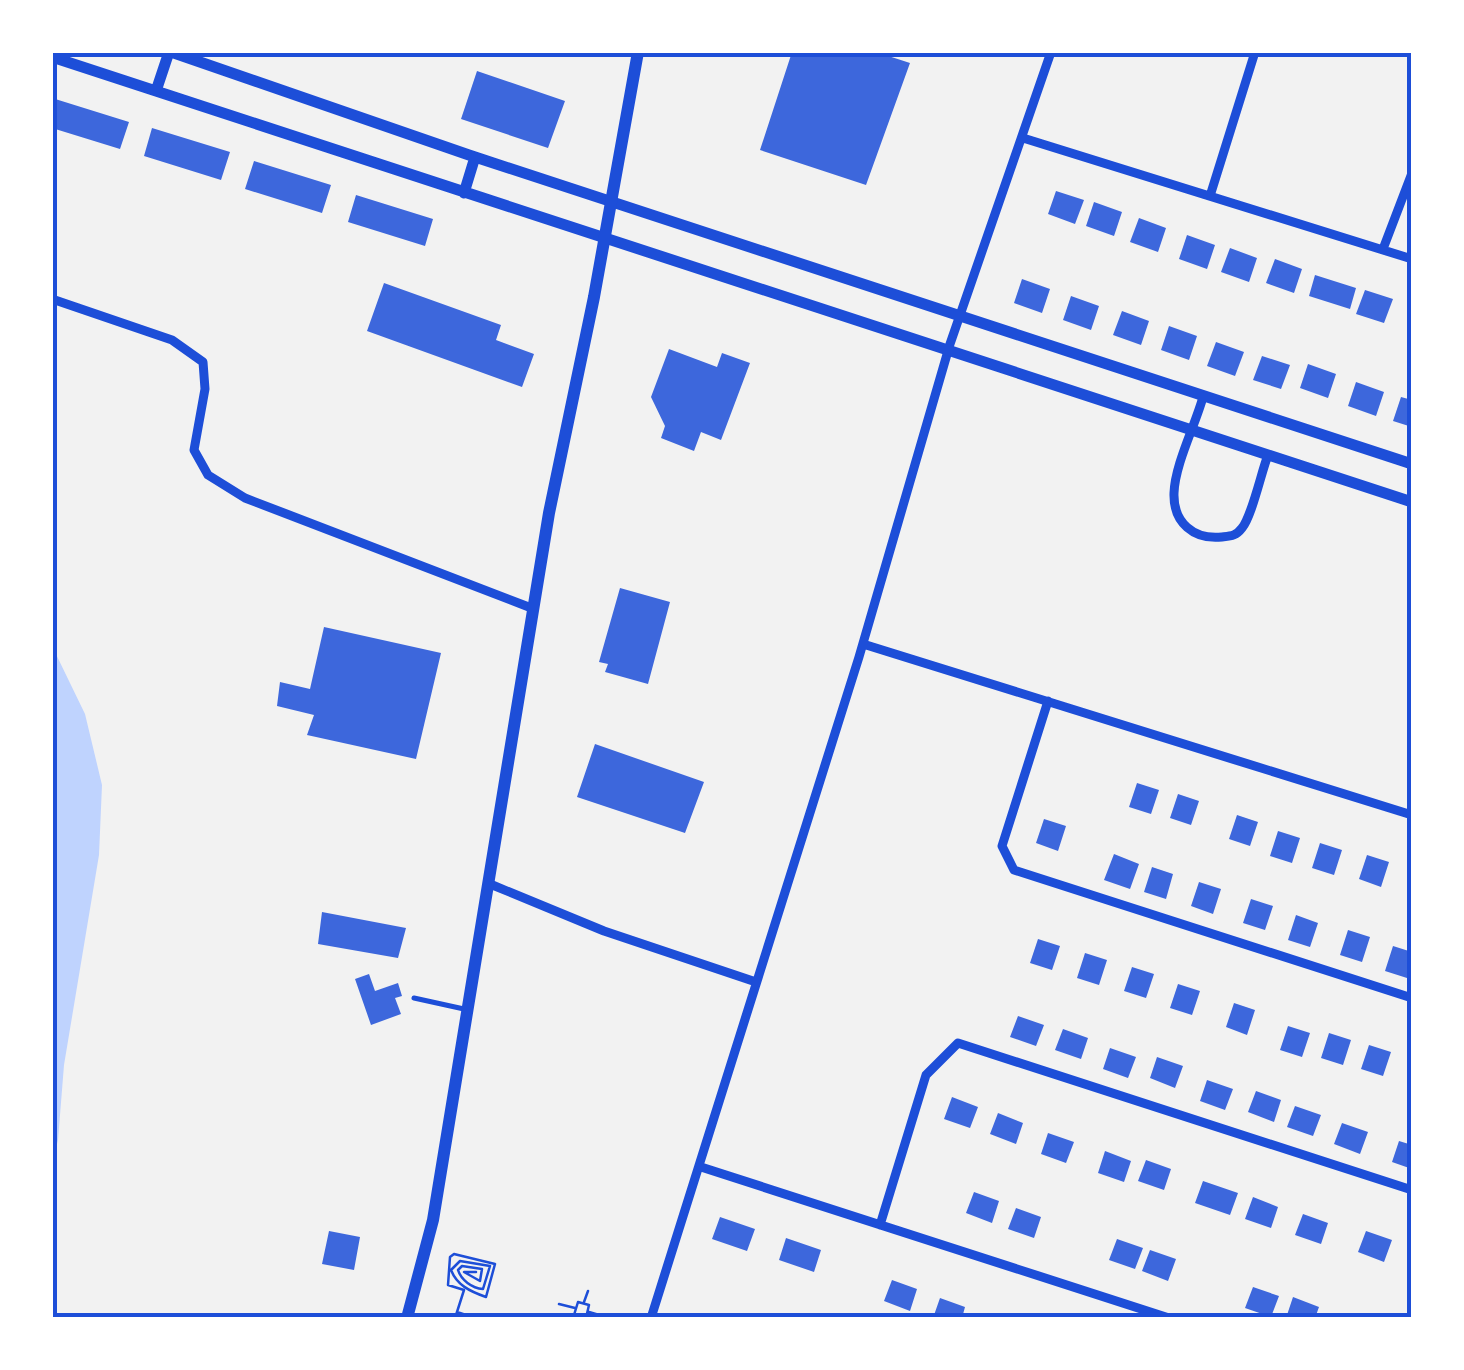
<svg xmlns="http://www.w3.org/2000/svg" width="1464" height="1370" font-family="'Roboto Serif',serif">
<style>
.water{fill:#bfd3fe}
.building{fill:#3d67dc}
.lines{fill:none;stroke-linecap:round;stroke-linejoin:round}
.path{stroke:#1d4ed8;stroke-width:2.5}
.service{stroke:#1d4ed8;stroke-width:5}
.minor{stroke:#1d4ed8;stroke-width:9}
.tertiary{stroke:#1d4ed8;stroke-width:11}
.secondary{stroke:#1d4ed8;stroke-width:12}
.neatline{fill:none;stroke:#1d4ed8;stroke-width:4}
</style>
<rect width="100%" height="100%" fill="#f2f2f2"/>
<path class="water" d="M53 648 85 714 102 785 99 855 64 1065 58 1140 53 1160Z"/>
<path class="building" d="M792 52H876L910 63 866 185 760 150Z
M477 71 565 101 548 148 461 119Z
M52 98 129 122 120 149 52 128Z
M152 128 230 152 221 180 144 156Z
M254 161 331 185 322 213 245 189Z
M1056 191 1084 200 1075 224 1048 214Z
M356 195 433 219 425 246 348 222Z
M1094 202 1122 212 1114 236 1086 226Z
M1139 218 1166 228 1158 252 1130 242Z
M1187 235 1215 245 1207 269 1179 259Z
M1230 248 1257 258 1249 282 1221 272Z
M1275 259 1302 269 1294 293 1266 283Z
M1315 275 1356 288 1350 309 1309 296Z
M1022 279 1050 289 1042 313 1014 303Z
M384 283 501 325 496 340 534 354 522 387 367 331Z
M1365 290 1393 299 1384 323 1356 314Z
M1071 296 1099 306 1091 330 1063 320Z
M1122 311 1149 321 1141 345 1113 335Z
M1169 326 1197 336 1189 360 1161 350Z
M1216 342 1244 352 1235 376 1207 366Z
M669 349 717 367 722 353 750 363 721 440 701 432 694 451 661 438 665 426 651 397Z
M1262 356 1290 365 1281 389 1253 380Z
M1308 364 1336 374 1328 398 1300 388Z
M1356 382 1384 392 1376 416 1348 406Z
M1401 397 1412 400V427L1393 421Z
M620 588 670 602 648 684 605 672 608 664 599 662Z
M324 627 441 653 416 759 307 735 314 715 277 706 280 682 310 689Z
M595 744 704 782 685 833 577 797Z
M1137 783 1159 790 1151 814 1129 807Z
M1178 794 1199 801 1191 825 1170 818Z
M1237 815 1258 822 1250 846 1229 839Z
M1044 819 1066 826 1058 851 1036 843Z
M1278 831 1300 838 1292 863 1270 856Z
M1320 843 1342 850 1334 875 1312 868Z
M1114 854 1139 864 1130 889 1104 880Z
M1367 855 1389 862 1381 887 1359 879Z
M1152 867 1173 874 1166 899 1144 892Z
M1199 882 1221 889 1213 914 1191 906Z
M1251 899 1273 906 1265 930 1243 923Z
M322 912 406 928 398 958 318 944Z
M1296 915 1318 923 1310 947 1288 940Z
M1348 930 1370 937 1362 962 1340 955Z
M1038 939 1060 946 1052 970 1030 963Z
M1393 946 1412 952 1407 978 1385 971Z
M1085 953 1107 960 1099 985 1077 978Z
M1132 967 1154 974 1146 998 1124 991Z
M369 974 375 991 398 983 402 996 395 998 401 1014 371 1025 355 979Z
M1178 984 1200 991 1192 1015 1170 1008Z
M1234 1003 1255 1010 1247 1035 1226 1027Z
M1018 1016 1044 1025 1036 1046 1010 1037Z
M1288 1026 1310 1033 1302 1057 1280 1050Z
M1063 1029 1088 1038 1081 1059 1055 1050Z
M1329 1033 1351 1040 1343 1065 1321 1058Z
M1369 1045 1391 1052 1383 1076 1361 1069Z
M1110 1048 1136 1057 1128 1078 1103 1069Z
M1157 1057 1183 1066 1175 1088 1150 1078Z
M1207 1080 1233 1089 1225 1110 1200 1101Z
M1256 1091 1281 1100 1274 1122 1248 1112Z
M952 1097 978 1107 970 1128 944 1119Z
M1295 1106 1321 1115 1313 1136 1287 1127Z
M998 1113 1023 1123 1016 1144 990 1134Z
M1342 1123 1368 1132 1360 1154 1334 1144Z
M1048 1133 1074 1142 1066 1163 1041 1154Z
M1399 1141 1412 1145V1169L1392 1162Z
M1105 1151 1131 1161 1124 1182 1098 1173Z
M1146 1160 1171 1169 1164 1190 1138 1181Z
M1203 1181 1238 1193 1230 1215 1195 1203Z
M974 1192 999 1201 992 1223 966 1213Z
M1253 1197 1278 1207 1271 1228 1245 1219Z
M1016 1208 1041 1217 1034 1238 1008 1229Z
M1303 1214 1328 1223 1321 1244 1295 1235Z
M720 1217 755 1229 747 1251 712 1239Z
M329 1231 360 1237 354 1270 322 1264Z
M1366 1231 1392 1240 1384 1262 1358 1252Z
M786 1238 821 1250 814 1272 779 1260Z
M1117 1239 1143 1248 1135 1269 1109 1260Z
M1150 1250 1176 1259 1168 1281 1142 1271Z
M892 1280 917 1289 910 1311 884 1301Z
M1253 1287 1279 1296 1271 1317 1245 1308Z
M1293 1297 1319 1307 1315 1318H1286Z
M940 1298 965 1307 962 1318H933Z"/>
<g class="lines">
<path class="path" d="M584 1302 588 1291
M559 1304 575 1308
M457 1312 464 1290 448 1285 450 1257 454 1254 495 1264 486 1297C469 1291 457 1285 451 1270L460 1261 490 1266 483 1289C472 1288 461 1280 458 1270L462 1266 482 1269 480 1281 464 1272H476
M589 1312 606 1317
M455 1318 457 1312 475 1318
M578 1318 574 1315 578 1302 589 1305 586 1318"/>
<path class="service" d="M414 998 464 1009"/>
<path class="minor" d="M1023 138 1412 259
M1210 196 1255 52
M1383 249 1412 173
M52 299 172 340 203 362 205 389 194 450 208 475 245 498 534 609
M1203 397C1195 426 1175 464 1174 493 1173 523 1194 540 1222 537 1231 536 1236 536 1242 528 1252 516 1261 473 1268 455
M863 644 1412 815
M1048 701 1002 846 1014 870 1412 998
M490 884 604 931 756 982
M701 1167 1169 1318
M880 1225 926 1075 958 1043 1412 1190
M651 1318 859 657 950 344 1051 52"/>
<path class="tertiary" d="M171 52 469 155 1412 464
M52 57 1412 502
M156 91 169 52
M464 193 475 157"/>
<path class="secondary" d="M407 1318 433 1220 549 513 594 297 638 52"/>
</g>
<rect width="1464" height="1370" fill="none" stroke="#ffffff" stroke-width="110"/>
<rect x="55" y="55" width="1354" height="1260" class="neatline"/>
</svg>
